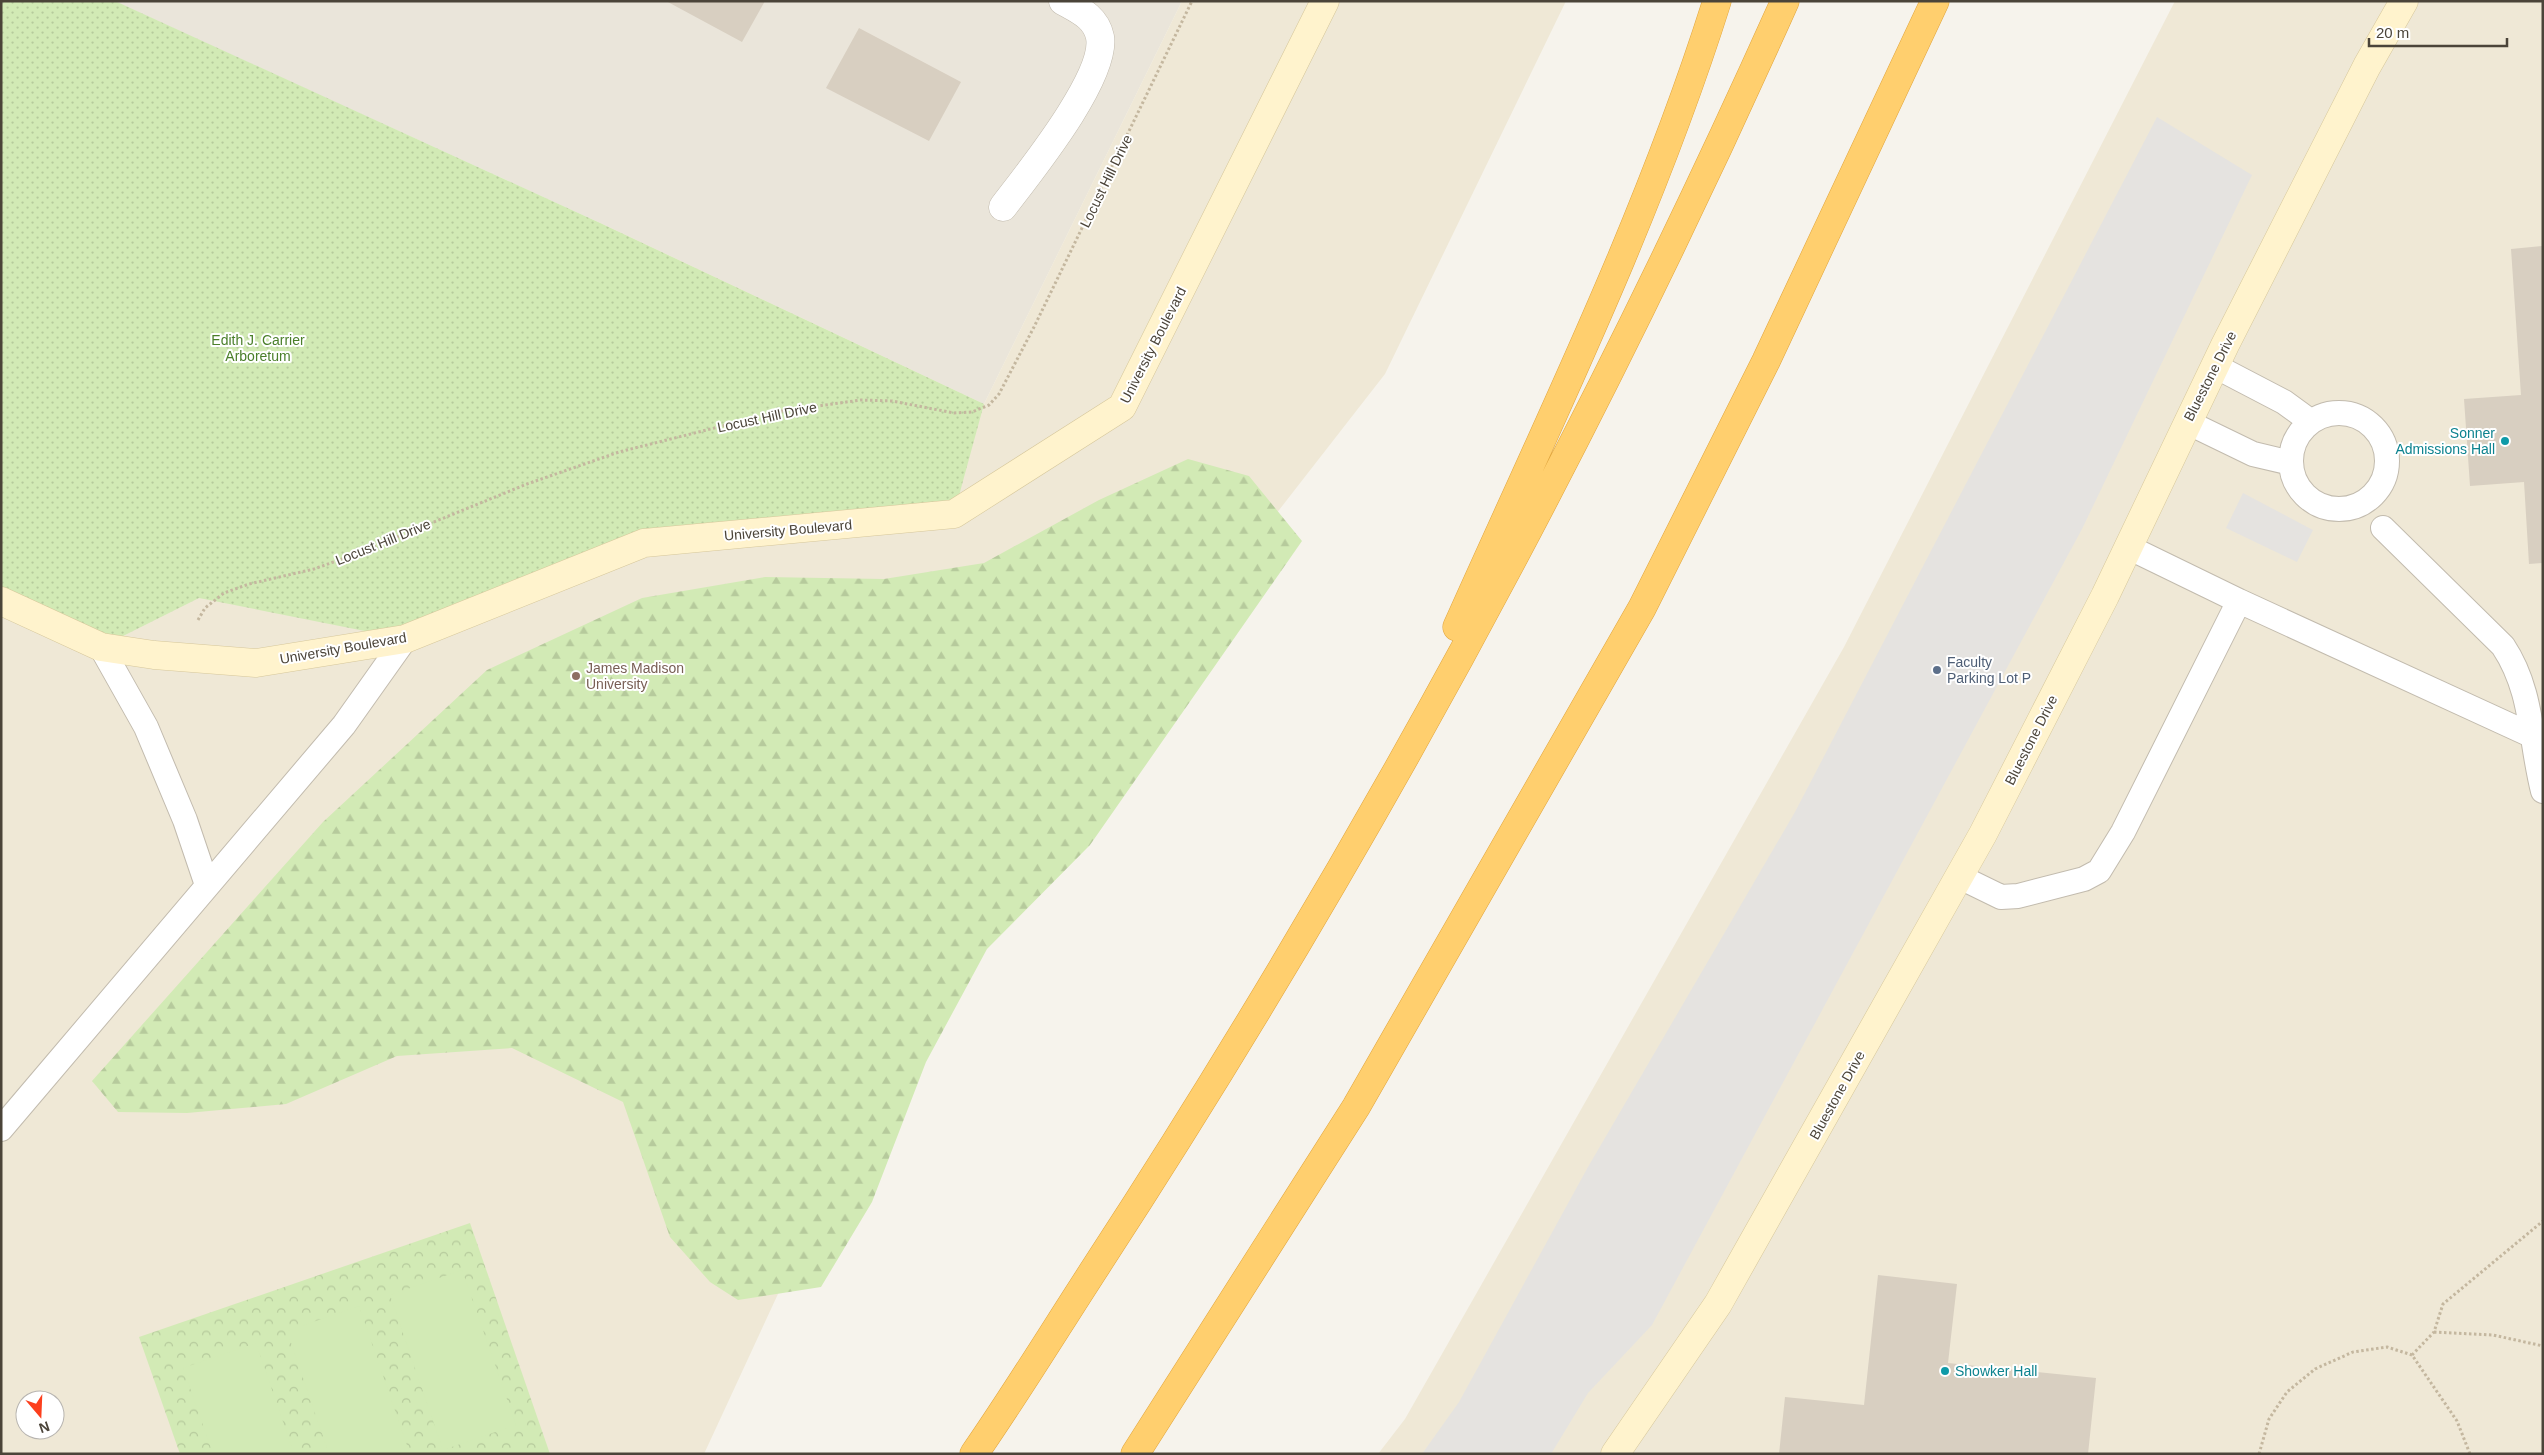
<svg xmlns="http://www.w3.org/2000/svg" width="2544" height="1455" font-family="Arial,sans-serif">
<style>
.residential{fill:#eae5da}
.education{fill:#efe8d6;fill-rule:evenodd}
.forest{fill:url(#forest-firs)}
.park{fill:url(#park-crowns)}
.garden{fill:url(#garden-dots)}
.pitch{fill:#d2eab5}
.parking{fill:#e5e3e0}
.building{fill:#d8cfc1}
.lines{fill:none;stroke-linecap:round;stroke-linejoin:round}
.lane-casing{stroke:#c2bbae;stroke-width:26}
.street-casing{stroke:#c2bbae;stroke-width:29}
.secondary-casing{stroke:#d6c79b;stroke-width:29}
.highway-casing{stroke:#e0a43c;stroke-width:29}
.path{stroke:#c4b79f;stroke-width:3;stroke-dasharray:2.5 2.5;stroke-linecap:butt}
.lane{stroke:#fff;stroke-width:24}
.street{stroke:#fff;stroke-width:28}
.secondary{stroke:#fff3cd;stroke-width:28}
.highway{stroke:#ffcf6e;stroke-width:28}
.culture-dot{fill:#0f9aa8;stroke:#fff;stroke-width:2}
.service-dot{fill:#5c6f8a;stroke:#fff;stroke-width:2}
.education-dot{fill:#8d6e63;stroke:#fff;stroke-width:2}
.labels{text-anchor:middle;stroke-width:4;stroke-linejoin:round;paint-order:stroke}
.street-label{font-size:14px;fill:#4b4439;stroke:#fff}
.park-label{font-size:14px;fill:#4a7f2a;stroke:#fff}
.culture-label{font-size:14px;fill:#0d838f;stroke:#fff;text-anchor:end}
.service-label{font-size:14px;fill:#4e5e75;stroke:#fff;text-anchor:start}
.education-label{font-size:14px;fill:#785e54;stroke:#fff;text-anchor:start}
</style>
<defs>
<pattern id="forest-firs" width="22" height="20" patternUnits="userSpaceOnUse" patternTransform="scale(1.25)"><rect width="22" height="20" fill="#d2eab5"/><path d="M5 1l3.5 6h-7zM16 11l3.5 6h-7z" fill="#b6ca9c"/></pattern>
<pattern id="park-crowns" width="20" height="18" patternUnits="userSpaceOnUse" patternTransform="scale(1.25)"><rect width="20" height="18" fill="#d2eab5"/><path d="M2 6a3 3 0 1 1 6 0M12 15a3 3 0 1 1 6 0" fill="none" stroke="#b6ca9c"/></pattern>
<pattern id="garden-dots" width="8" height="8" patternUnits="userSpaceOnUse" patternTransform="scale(1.25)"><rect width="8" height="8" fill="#d2eab5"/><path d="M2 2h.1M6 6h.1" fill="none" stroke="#b6ca9c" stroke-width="1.8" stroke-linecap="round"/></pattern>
</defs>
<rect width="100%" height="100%" fill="#f6f3ec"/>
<path class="residential" d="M114 1H1182L984 404 598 222Z"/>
<path class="education" d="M1 1 598 222 984 404 1182 1H1566L1385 374 938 948 704 1454H1ZM25 1400H55V1430H25Z
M2175 1H2543V1454H1378L1405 1419 1844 647Z"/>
<path class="forest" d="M1188 459 1249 476 1302 541 1090 845 987 949 926 1062 872 1202 821 1287 738 1300 710 1282 670 1237 623 1102 512 1048 397 1056 286 1104 187 1113 118 1112 92 1081 323 822 487 670 642 598 765 577 884 579 984 563 1099 500Z"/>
<path class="park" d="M470 1223 550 1454H180L139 1337Z"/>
<path class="garden" d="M1 1H115L598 222 984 404 954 514 644 543 405 639 199 598 101 647 1 601Z"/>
<path class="pitch" d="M462 1270 516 1425 443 1450 390 1295Z
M359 1306 410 1454H329L287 1331Z
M256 1343 294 1454H213L183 1368Z"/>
<path class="parking" d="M2157 117 2252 175 2082 529 1652 1325 1588 1393 1551 1454H1422L1459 1402 1588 1167 1795 812Z
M2243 493 2313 530 2297 562 2226 528Z"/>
<path class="building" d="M666 1H765L742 42Z
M859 28 961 82 929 141 826 88Z
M2543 246V563L2529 564 2524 482 2470 486 2464 399 2521 395 2511 249Z
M1878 1275 1957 1284 1948 1363 2096 1378 2088 1454H1779L1785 1397 1864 1405Z"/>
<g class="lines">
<g class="lane-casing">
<path id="lane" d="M2215 366 2284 402 2310 421
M2291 461a48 48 0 1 1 96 0a48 48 0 1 1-96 0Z
M2187 422 2253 454 2291 463
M2383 528 2503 646C2533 691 2530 740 2543 791
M2239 601 2533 736
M101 647 146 727 185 820 207 885
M1960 877 2001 897 2018 896 2084 879 2099 871 2123 832 2239 601 2128 547
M1 1129 344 725 405 639"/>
</g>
<g class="street-casing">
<path id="street" d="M1003 207C1028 174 1107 77 1100 37 1096 17 1079 10 1063 1"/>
</g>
<g class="secondary-casing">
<path id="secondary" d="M1 601 101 647 154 655 256 663 405 639 644 543 954 514 1122 407 1325 1
M1615 1454 1718 1304 1983 834 2105 596 2225 345 2367 66 2404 1"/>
</g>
<g class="highway-casing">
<path id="highway" d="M1457 627C1549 421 1649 217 1717 1
M974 1454C1017 1392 1056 1328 1097 1265 1359 863 1589 439 1785 1
M1135 1454 1356 1107 1642 608 1766 361 1935 1"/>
</g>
<path class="path" d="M198 620 205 608 224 593 249 584 314 569 353 555 527 484 619 452 782 411 861 400 892 401 954 413 972 412 989 405 999 394 1034 327 1192 1
M2434 1332 2493 1335 2543 1346
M2412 1355 2434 1332 2443 1304 2543 1221
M2259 1454 2269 1419 2287 1392 2315 1369 2353 1352 2387 1347 2412 1355 2457 1421 2470 1454"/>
<use href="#lane" class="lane"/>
<use href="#street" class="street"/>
<use href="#secondary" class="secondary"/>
<use href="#highway" class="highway"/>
</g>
<g class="culture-dot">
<circle cx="2505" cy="441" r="5"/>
<circle cx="1945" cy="1371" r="5"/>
</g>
<circle class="service-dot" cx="1937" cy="670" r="5"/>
<circle class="education-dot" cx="576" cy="676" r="5"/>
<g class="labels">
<g class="street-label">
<text transform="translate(1106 181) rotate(-64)" y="5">Locust Hill Drive</text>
<text transform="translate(1153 345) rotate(-63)" y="5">University Boulevard</text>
<text transform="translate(2210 376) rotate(-63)" y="5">Bluestone Drive</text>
<text transform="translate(767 417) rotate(-12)" y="5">Locust Hill Drive</text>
<text transform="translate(788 530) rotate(-5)" y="5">University Boulevard</text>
<text transform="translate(383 542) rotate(-22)" y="5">Locust Hill Drive</text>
<text transform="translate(343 648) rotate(-10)" y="5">University Boulevard</text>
<text transform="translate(2031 740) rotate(-63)" y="5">Bluestone Drive</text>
<text transform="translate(1837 1095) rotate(-61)" y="5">Bluestone Drive</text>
</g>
<g class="park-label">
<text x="258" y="345">Edith J. Carrier<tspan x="258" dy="16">Arboretum</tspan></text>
</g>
<g class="culture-label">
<text x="2495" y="438">Sonner<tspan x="2495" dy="16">Admissions Hall</tspan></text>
<text x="1955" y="1376" text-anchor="start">Showker Hall</text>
</g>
<g class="service-label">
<text x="1947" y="667">Faculty<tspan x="1947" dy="16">Parking Lot P</tspan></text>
</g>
<g class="education-label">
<text x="586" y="673">James Madison<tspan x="586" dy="16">University</tspan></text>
</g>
</g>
<rect width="2544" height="1455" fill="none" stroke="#4b4439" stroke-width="5"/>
<g transform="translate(40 1415) rotate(161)"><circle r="24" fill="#ffffff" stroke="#b7b4b0"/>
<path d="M0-4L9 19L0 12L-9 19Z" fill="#fc3f1d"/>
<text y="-8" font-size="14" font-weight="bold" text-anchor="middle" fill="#4b4439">N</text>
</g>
<path d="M2369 38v8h138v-8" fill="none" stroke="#4b4439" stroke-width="2.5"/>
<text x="2376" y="38" font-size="15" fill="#4b4439" stroke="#ffffff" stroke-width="4" paint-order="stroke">20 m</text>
</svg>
